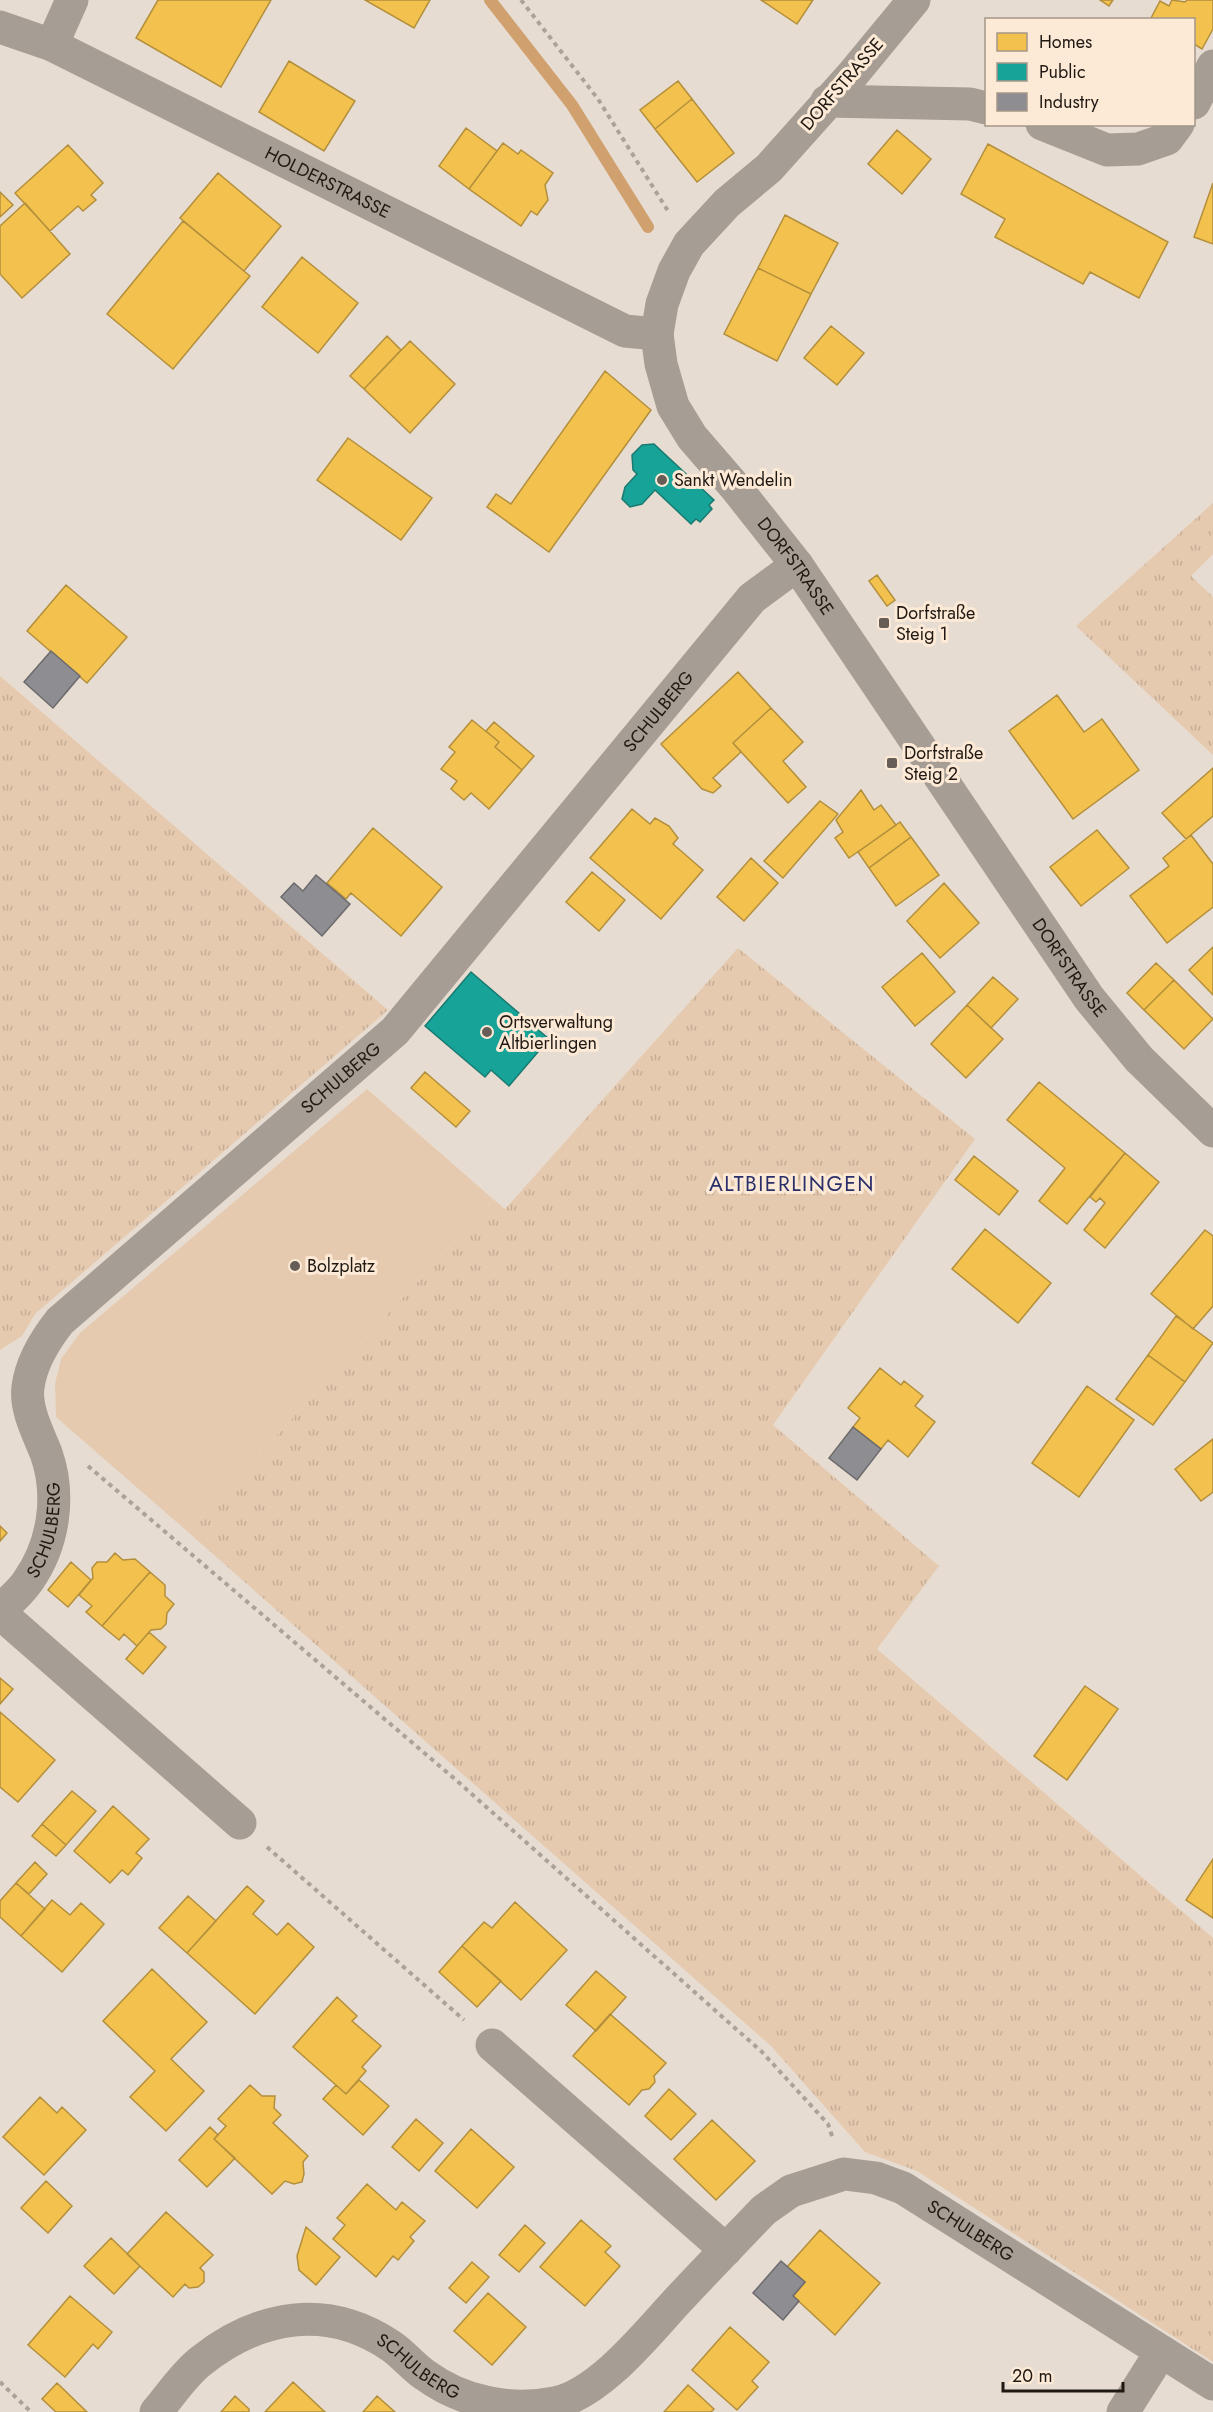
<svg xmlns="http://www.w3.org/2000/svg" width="1213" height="2412" font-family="Jost,sans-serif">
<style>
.grass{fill:url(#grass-tufts)}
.pitch{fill:#e6caaf}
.homes{fill:#f2c14e;stroke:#b38f3c;stroke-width:1.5}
.public{fill:#17a398;stroke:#1a7a70;stroke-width:1.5}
.industry{fill:#8d8d92;stroke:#6c6a6c;stroke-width:1.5}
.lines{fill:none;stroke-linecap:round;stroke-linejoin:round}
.stream{stroke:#d0a16f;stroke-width:12}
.path{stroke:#aba29a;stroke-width:4;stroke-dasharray:4.5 4.5;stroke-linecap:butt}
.minor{stroke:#a69d94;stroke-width:33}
.poi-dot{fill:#665d56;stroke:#fce9d6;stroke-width:2}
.labels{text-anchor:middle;stroke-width:6;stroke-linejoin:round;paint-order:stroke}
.street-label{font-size:18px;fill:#201913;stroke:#fce9d6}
.poi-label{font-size:18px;fill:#201913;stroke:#fce9d6;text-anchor:start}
.quarter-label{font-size:21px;letter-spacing:1.5px;fill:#2a2f69;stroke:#fce9d6}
</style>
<defs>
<pattern id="grass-tufts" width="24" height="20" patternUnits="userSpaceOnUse" patternTransform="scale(1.5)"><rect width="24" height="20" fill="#e6caaf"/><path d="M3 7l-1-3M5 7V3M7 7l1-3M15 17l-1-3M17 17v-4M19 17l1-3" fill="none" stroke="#c5ad96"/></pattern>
</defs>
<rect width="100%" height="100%" fill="#e7dcd1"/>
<path class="grass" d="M1213 503V554L1191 576 1213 597V755L1076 626Z
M0 676 388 1010 35 1314 22 1336 0 1350Z
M738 948 975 1139 773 1425 939 1566 877 1649 1213 1938V2362L917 2171 865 2152 771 2046 188 1532 493 1199 505 1209Z"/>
<path class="pitch" d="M367 1089 493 1199 188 1532 56 1417 55 1384 61 1359 80 1333Z"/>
<path class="homes" d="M158 0H271L221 87 136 38Z
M365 0H430L414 28Z
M761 0H813L797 24Z
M1100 0H1113L1109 6Z
M1172 0 1185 2 1187 0H1213V29L1202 49 1194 44V20H1150L1160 1 1169 6Z
M289 61 355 101 324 151 259 112Z
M678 81 692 99 655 129 640 110Z
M692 99 734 153 697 182 655 129Z
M466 128 497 151 469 189 439 166Z
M897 130 931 159 902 194 868 164Z
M503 143 518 154 521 150 553 173 545 185 548 200 537 215 531 211 521 226 469 189Z
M988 144 1168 242 1139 298 1090 272 1083 284 995 237 1005 219 961 194Z
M68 145 103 183 91 195 96 200 83 211 78 206 50 231 15 193Z
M218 173 281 226 244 271 180 218Z
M1213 183V244L1194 237Z
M0 192 13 205 0 217Z
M25 203 70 254 22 298 0 274V226Z
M785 215 838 243 811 294 758 268Z
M183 221 250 276 173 369 107 314Z
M302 257 358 303 318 353 262 307Z
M758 268 811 294 777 361 724 334Z
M831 326 864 353 837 385 804 358Z
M387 336 401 350 364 389 350 376Z
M410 341 455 384 410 433 364 389Z
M605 371 651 410 549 552 487 507 496 494 511 504Z
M348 438 432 498 401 540 317 480Z
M877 575 895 600 887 606 869 581Z
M66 585 127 637 87 683 27 631Z
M738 672 771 708 733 743 741 752 713 778 721 786 713 793 702 789 661 744Z
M1057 695 1084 732 1102 719 1139 770 1073 819 1009 731Z
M771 708 803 742 783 761 806 787 788 803 733 743Z
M472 720 499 742 495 747 522 770 489 809 471 793 464 800 451 789 457 781 441 769 455 752 449 747Z
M494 722 534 756 522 770 495 747 499 742 486 731Z
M1213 768V816L1186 839 1162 813Z
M861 790 874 810 881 805 896 825 849 858 835 838 843 832 836 820Z
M820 801 838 814 783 878 764 861Z
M632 809 650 824 655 818 669 826 678 838 673 844 703 870 661 919 590 858Z
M900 822 911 837 869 868 858 852Z
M373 828 442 887 401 936 351 893 346 899 327 883Z
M1097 830 1129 868 1081 906 1050 867Z
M1191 835 1213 864V907L1167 943 1130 896 1169 866 1163 858Z
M911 837 939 875 896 906 869 868Z
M751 858 778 883 744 921 717 897Z
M592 872 625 900 599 931 566 902Z
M944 883 979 923 940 958 907 921Z
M1213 947V995L1189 970Z
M922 953 955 992 915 1026 882 987Z
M1156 963 1174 980 1144 1010 1127 993Z
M993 977 1018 999 991 1028 967 1005Z
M1174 980 1213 1019 1184 1049 1144 1010Z
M967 1005 1003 1039 966 1078 931 1044Z
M425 1072 470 1111 456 1127 411 1088Z
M1039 1082 1125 1153 1067 1224 1039 1201 1065 1168 1007 1120Z
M1125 1153 1159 1182 1105 1248 1084 1230 1105 1203 1100 1198 1096 1202 1090 1197Z
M974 1156 1018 1191 999 1215 955 1180Z
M985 1229 1051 1283 1018 1323 952 1269Z
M1205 1230 1213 1236V1306L1193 1329 1151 1294Z
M1176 1316 1213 1343 1185 1382 1148 1355Z
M1148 1355 1185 1382 1153 1425 1116 1399Z
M880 1368 901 1385 904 1381 923 1396 915 1406 935 1422 908 1457 888 1440 881 1449 853 1427 860 1418 848 1408Z
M1087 1386 1134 1420 1079 1497 1032 1463Z
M1213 1439V1492L1201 1501 1175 1469Z
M0 1526 7 1533 0 1541Z
M115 1553 123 1560 135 1559 150 1572 102 1626 86 1612 92 1606 79 1595 93 1578 92 1568 97 1562H107Z
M71 1562 91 1580 68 1607 48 1590Z
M150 1572 165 1585V1596L174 1604 167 1613 166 1624 161 1629 151 1630 137 1646 124 1634 119 1640 102 1626Z
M149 1632 166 1647 143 1674 126 1659Z
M0 1678 13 1689 0 1704Z
M1085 1686 1118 1709 1067 1780 1034 1756Z
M0 1712 55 1760 18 1802 0 1787Z
M72 1791 96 1811 66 1845 42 1824Z
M113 1806 149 1839 136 1853 142 1858 128 1875 122 1870 110 1883 74 1851Z
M42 1824 66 1845 56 1856 32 1836Z
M1213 1859V1918L1186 1900Z
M35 1862 47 1874 29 1894 16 1883Z
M16 1883 45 1909 21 1936 0 1917V1901Z
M247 1886 264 1901 253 1914 277 1935 288 1923 314 1947 255 2014 187 1953Z
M188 1896 216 1921 187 1953 159 1928Z
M52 1900 70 1915 81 1903 104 1924 62 1972 21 1936Z
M515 1902 567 1950 521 2000 462 1946 484 1922 492 1928Z
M462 1946 501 1981 477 2007 439 1972Z
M152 1969 207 2022 171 2059 204 2091 166 2131 130 2097 155 2071 103 2021Z
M596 1971 626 1997 596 2031 566 2005Z
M337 1997 357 2016 352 2021 381 2046 362 2067 366 2071 346 2094 293 2047Z
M610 2014 666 2063 654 2076 655 2082 649 2089 642 2090 629 2105 573 2056Z
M359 2080 389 2106 363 2135 323 2099 336 2085 346 2094Z
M250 2085 262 2096H275L274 2108 281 2115 273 2123 308 2156 303 2162 304 2174 302 2182 294 2184 285 2181 272 2194 214 2139 226 2126 218 2119Z
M669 2089 696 2114 671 2140 645 2116Z
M40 2097 57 2113 62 2107 86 2130 44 2175 3 2137Z
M416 2119 443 2143 419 2171 392 2147Z
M712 2120 755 2161 716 2200 674 2159Z
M210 2127 218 2135 214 2139 235 2158 207 2187 179 2160Z
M471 2129 514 2167 477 2208 435 2171Z
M46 2181 72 2206 48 2233 21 2208Z
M367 2184 396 2210 402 2202 425 2221 410 2237 414 2241 398 2260 393 2256 376 2277 333 2239 345 2225 337 2218Z
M166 2212 213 2255 200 2268 204 2272V2282L198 2287 189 2288 185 2284 173 2297 127 2254Z
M581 2220 611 2246 605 2252 620 2266 585 2306 540 2267Z
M525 2225 545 2243 519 2272 499 2255Z
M306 2227 340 2257 316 2285 299 2270 297 2256Z
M820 2230 880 2283 835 2335 793 2296 805 2282 787 2267Z
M111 2238 140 2266 114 2294 84 2266Z
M472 2262 489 2277 466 2303 449 2288Z
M488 2293 526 2327 492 2365 454 2331Z
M70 2296 112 2332 98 2349 93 2344 65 2377 28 2345Z
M730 2327 769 2362 752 2381 758 2387 737 2410 692 2370Z
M293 2382 325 2412H265Z
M57 2383 87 2412H56L42 2399Z
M688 2385 714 2409 711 2412H664Z
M235 2396 249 2409V2412H221Z
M377 2396 395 2412H363Z"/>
<path class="public" d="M654 444 714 500 709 505 712 509 700 522 696 519 691 524 655 490 642 504 630 507 622 499 625 487 637 474 633 470 632 455 642 445Z
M471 972 549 1039 509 1086 491 1070 485 1077 425 1026Z"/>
<path class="industry" d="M51 651 80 676 53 708 24 682Z
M316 875 350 904 322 936 281 897 294 883 303 891Z
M853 1427 881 1449 857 1480 829 1458Z
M781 2261 805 2282 793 2296 799 2301 783 2320 753 2293Z"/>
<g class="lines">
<path class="stream" d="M490 0 572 105 648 227"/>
<path class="path" d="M521 0 598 99 668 211
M88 1466 456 1780 762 2052 828 2124 833 2139
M267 1847 464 2020
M0 2382 31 2412"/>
<g class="minor">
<path id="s1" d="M914 0 853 74 769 168 727 203 689 244 674 271 662 304 657 334 661 364 673 406 692 437 736 488 797 565 1089 998 1139 1059 1213 1131"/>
<path id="s2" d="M0 27 52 45 625 331 657 334"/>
<path d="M52 45 72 0"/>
<path d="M827 101 970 104 986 108"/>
<path d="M1194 103 1213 66"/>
<path d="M1042 124 1107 150 1138 149 1167 139 1178 124"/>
<path id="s3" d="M0 1611C9 1601 21 1592 28 1581 54 1544 61 1495 46 1453 38 1433 25 1409 28 1387 31 1363 45 1340 60 1321L395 1031 752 598 797 565"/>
<path d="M0 1613 240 1823"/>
<path d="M492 2045 726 2250"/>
<path id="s4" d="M156 2412C170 2396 184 2374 201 2361 259 2315 327 2303 391 2346 403 2354 413 2367 425 2375 462 2402 510 2412 555 2403 601 2393 648 2332 679 2299 707 2269 736 2239 764 2210L791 2191 844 2174 876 2178 903 2188 1213 2384"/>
<path d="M1123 2412 1161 2352"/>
</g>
</g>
<g class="poi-dot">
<circle cx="662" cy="480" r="6"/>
<rect x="878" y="617" width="12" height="12" rx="3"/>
<rect x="886" y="757" width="12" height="12" rx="3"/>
<circle cx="487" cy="1032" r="6"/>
<circle cx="295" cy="1266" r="6"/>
</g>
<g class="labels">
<g class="street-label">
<text transform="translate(842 84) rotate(-49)" y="6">DORFSTRASSE</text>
<text dy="6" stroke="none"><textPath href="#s2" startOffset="363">HOLDERSTRASSE</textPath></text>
<text dy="6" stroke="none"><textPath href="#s1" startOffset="705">DORFSTRASSE</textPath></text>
<text dy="6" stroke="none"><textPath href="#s3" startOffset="1176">SCHULBERG</textPath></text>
<text dy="6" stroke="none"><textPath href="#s1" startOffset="1191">DORFSTRASSE</textPath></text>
<text dy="6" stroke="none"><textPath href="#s3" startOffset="690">SCHULBERG</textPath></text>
<text dy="6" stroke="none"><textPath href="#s3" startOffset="96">SCHULBERG</textPath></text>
<text dy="6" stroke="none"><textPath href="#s4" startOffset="972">SCHULBERG</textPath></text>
<text dy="6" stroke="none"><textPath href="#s4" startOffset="308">SCHULBERG</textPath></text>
</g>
<g class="poi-label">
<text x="674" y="486">Sankt Wendelin</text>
<text x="896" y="619">Dorfstraße<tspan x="896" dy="21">Steig 1</tspan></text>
<text x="904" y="759">Dorfstraße<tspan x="904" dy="21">Steig 2</tspan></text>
<text x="499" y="1028">Ortsverwaltung<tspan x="499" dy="21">Altbierlingen</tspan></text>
<text x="307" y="1272">Bolzplatz</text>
</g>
<g class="quarter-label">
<text x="792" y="1191">ALTBIERLINGEN</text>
</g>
</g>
<rect x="985" y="18" width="210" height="108" fill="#fce9d6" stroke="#a49688" stroke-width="1.5"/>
<rect x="997" y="33" width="30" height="18" fill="#f2c14e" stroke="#a49688" stroke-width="1.5"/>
<text x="1039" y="48" font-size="18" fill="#201913">Homes</text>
<rect x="997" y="63" width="30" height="18" fill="#17a398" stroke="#a49688" stroke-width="1.5"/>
<text x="1039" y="78" font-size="18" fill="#201913">Public</text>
<rect x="997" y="93" width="30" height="18" fill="#8d8d92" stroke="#a49688" stroke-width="1.5"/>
<text x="1039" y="108" font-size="18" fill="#201913">Industry</text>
<path d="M1003 2382v9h120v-9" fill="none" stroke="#201913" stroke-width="3"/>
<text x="1012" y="2382" font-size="18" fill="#201913" stroke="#fce9d6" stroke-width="4.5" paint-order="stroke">20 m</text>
</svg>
